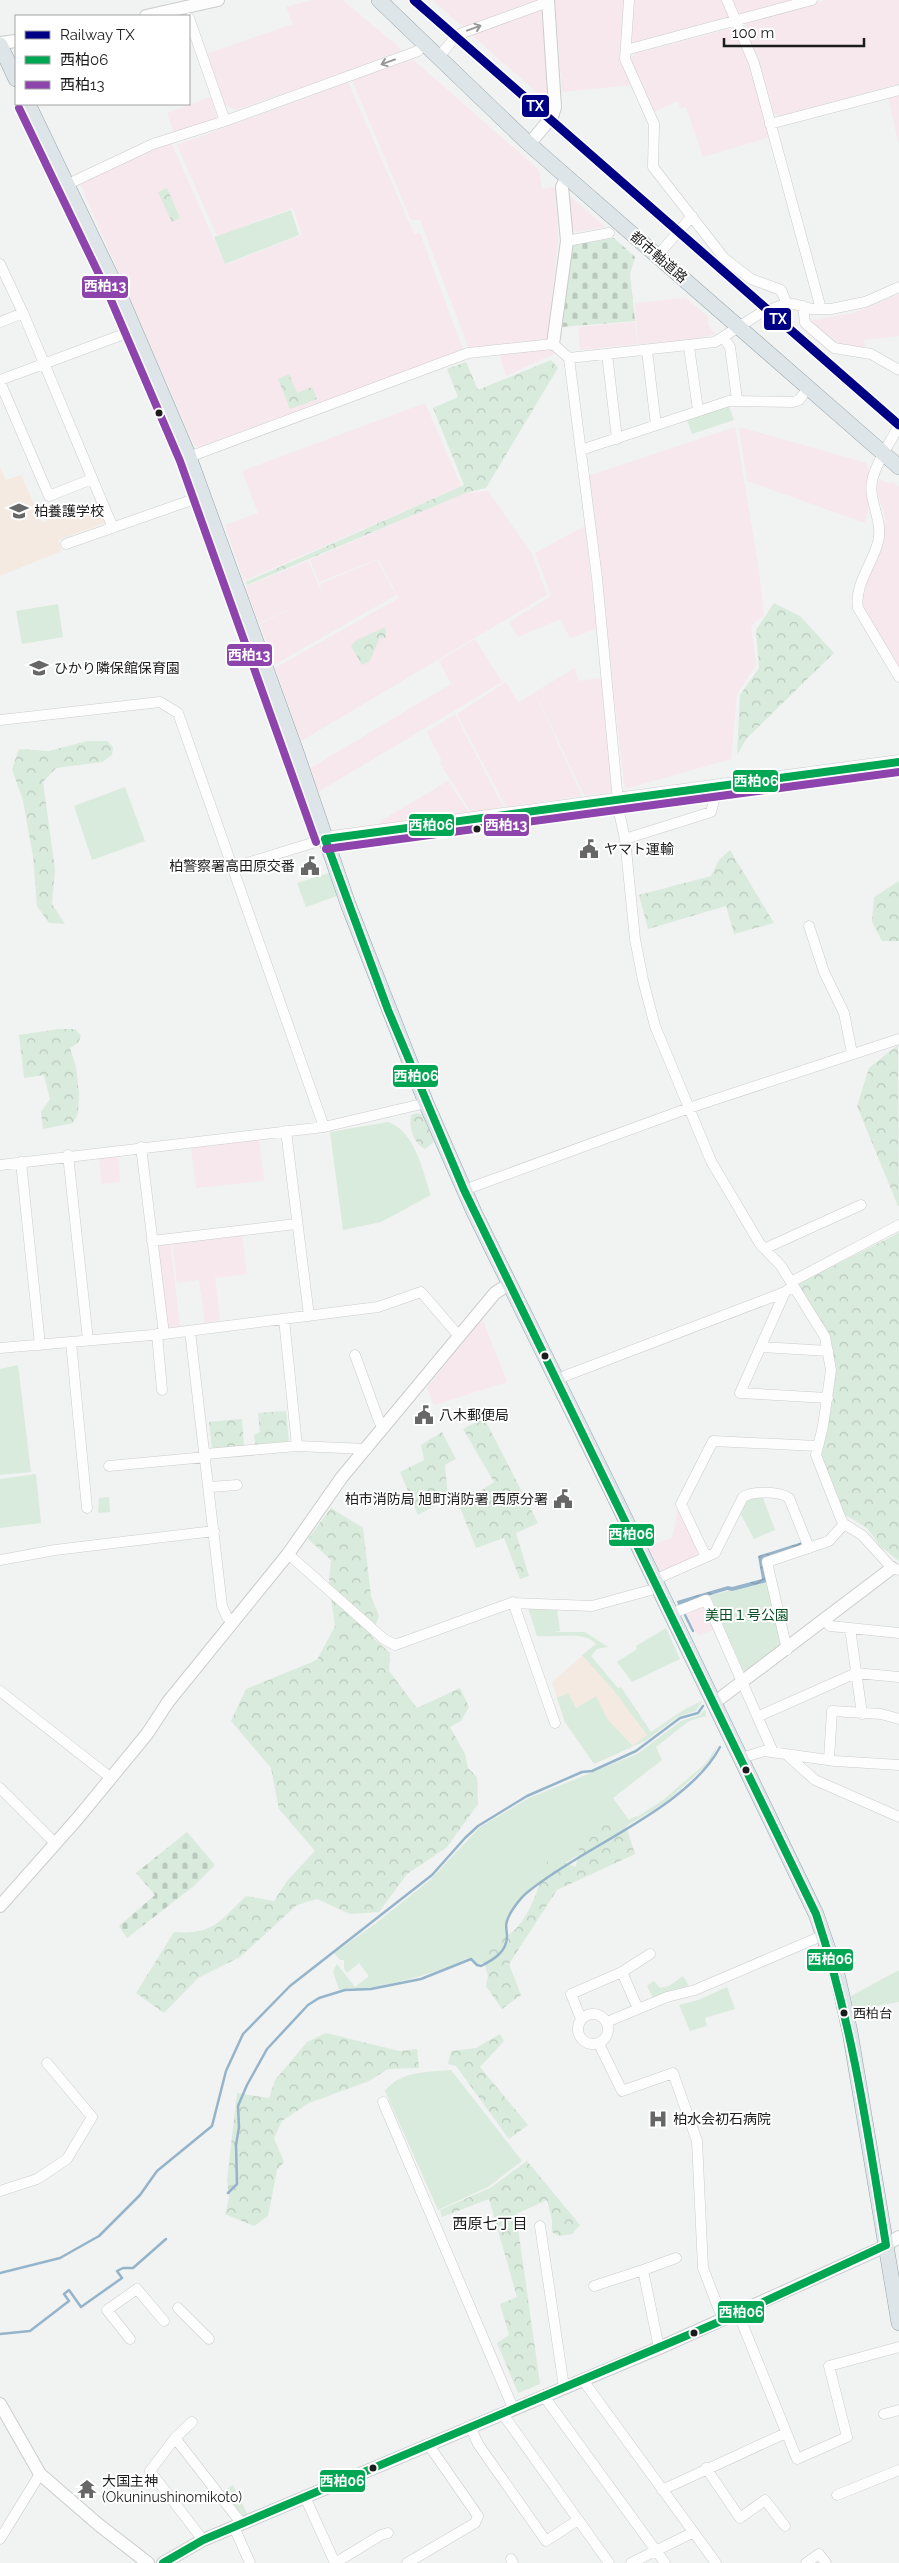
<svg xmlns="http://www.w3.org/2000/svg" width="899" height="2563" font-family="Raleway,'Noto Sans JP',sans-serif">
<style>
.industrial{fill:#f6e8ec}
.education{fill:#f5eae2}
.green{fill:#d9ebdd}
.forest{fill:url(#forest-crowns)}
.cemetery{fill:url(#cemetery-stones)}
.water{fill:url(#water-waves)}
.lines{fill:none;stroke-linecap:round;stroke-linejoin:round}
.stream{stroke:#95b4ca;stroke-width:2.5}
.minor-casing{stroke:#ccc;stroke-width:11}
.tertiary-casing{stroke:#ccc;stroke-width:14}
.secondary-casing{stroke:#ccc;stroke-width:15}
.primary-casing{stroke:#97a4a9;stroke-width:16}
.minor{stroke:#fdfdfd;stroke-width:10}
.tertiary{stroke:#fdfdfd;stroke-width:12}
.secondary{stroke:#fdfdfd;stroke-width:14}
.primary{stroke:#dee5e8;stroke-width:15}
.bus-1-casing{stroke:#fff;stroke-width:11}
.bus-2-casing{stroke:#fff;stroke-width:11}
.bus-1{stroke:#00a651;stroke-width:8}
.bus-2{stroke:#8e44ad;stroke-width:8}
.rail-1-casing{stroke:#fff;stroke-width:12}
.rail-1{stroke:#000084;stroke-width:9}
.oneway{stroke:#989898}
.bus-dot{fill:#1c1c1c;stroke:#fff;stroke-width:2}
.labels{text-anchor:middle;stroke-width:4;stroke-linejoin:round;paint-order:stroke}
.bus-label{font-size:13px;fill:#1c1c1c;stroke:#fff;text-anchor:start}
.street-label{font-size:14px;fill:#1c1c1c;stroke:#fff}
.poi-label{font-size:14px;fill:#1c1c1c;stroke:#fff;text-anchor:start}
.park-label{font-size:14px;fill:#0b5025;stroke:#fff}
.neighbourhood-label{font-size:15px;fill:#1c1c1c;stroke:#fff}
.line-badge{stroke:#fff;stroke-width:2}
.badge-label{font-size:14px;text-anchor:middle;font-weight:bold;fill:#fff}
</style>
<defs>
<pattern id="forest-crowns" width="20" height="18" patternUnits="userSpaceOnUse" patternTransform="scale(1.25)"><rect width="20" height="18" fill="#d9ebdd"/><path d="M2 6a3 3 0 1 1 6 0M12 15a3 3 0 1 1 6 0" fill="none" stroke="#bac9bd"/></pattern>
<pattern id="cemetery-stones" width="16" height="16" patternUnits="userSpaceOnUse" patternTransform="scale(1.25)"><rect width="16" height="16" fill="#d9ebdd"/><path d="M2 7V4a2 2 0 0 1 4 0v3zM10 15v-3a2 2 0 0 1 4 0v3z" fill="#bac9bd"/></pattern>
<pattern id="water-waves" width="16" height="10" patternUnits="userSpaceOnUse" patternTransform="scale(1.25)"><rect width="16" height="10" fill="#95b4ca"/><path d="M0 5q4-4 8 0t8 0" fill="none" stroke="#809aad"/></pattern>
</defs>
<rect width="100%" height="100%" fill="#f1f2f2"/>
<path class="industrial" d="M312 0H342L399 47 401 52 237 110 224 105 206 54 293 24 286 7Z
M432 0H539L464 28Z
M555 0H624L620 49 632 85 562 92Z
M634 0H723L731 15 730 20 634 45 631 42Z
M732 0H798L740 17Z
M825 0H899V84L779 116 771 112 744 28 748 22Z
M539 9 544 16 552 106 471 34Z
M733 28 738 31 752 63 770 137 703 157 686 107 680 108 678 101 654 112 629 58 637 53Z
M410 57 539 170 542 189 556 187 558 240 547 341 469 349 420 220H411L352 80Z
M348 82 414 234 420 233 463 350 199 447 194 445 79 181 171 142 225 265 302 235 293 208 217 236 177 145Z
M899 95V145L888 98Z
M210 97 217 118 216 121 175 135 167 113Z
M569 195 605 227 576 232 571 228Z
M899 294V336L864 340 865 351 834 343 808 321 853 313Z
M685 298 709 317 707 323 715 334 693 340 638 344 635 303Z
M635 322 637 344 580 350 578 327Z
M549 348 556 353 506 376 499 353Z
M425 403 461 486 244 581 225 525 258 513 242 471Z
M735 427 757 557 764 615 751 626 756 665 737 694 731 759 625 789 588 476Z
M739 427 866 463 869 472 866 491 869 505 865 523 747 481Z
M879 479 887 483 893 482 899 487V667L861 603 863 588 886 521 877 490Z
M488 491 532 554 547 595 301 741 275 668 399 598 378 559 319 582 310 560 465 493Z
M585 526 596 626 593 630 570 638 560 619 518 637 509 622 551 596 535 553Z
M377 560 396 595 274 665 260 624 318 595 259 623 245 587 308 561 322 593 320 584Z
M475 639 502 682 318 792 309 769 451 684 439 661Z
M575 668 578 681 602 678 614 788 608 793 584 795 535 692Z
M506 682 518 703 535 693 582 796 506 807 457 714Z
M455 714 503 807 471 813 440 763 442 761 427 732Z
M448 781 470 814 380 826 379 822Z
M259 1140 264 1181 196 1188 191 1148Z
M118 1156 120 1182 102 1184 99 1158Z
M242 1234 247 1274 216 1278 214 1269 220 1320 205 1323 199 1280 177 1283 172 1241Z
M170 1241 180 1327H168L157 1242Z
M482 1318 507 1382 434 1405 427 1388Z
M678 1508 699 1551 698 1555 662 1572 657 1571 646 1547 672 1538Z
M702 1607 707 1609 715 1629 698 1636 686 1612Z"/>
<path class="education" d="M0 467 6 480 21 475 42 522 96 501 105 523 58 540 62 551 0 576Z
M583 1655 614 1691 647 1735 633 1746 594 1764 565 1722 552 1682Z"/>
<path class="green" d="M291 210 299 235 225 264 214 237Z
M729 406 734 420 692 434 687 420Z
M58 604 63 637 22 644 16 611Z
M125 787 145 841 92 860 74 806Z
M329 873 337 896 306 907 297 883Z
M388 1122C415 1131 422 1170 431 1195L381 1222 343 1230 330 1132Z
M18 1365 31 1472 0 1475V1369Z
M36 1474 41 1523 0 1528V1479Z
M109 1497 110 1512 98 1513 99 1498Z
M751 1498H763L775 1530 754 1539 740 1513 747 1500Z
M767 1582 781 1642 779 1648 749 1672 743 1670 710 1595Z
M527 1605 557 1609 560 1631 553 1632H585L608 1647 597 1649 591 1656 618 1688 621 1687 651 1732 685 1709 702 1701 696 1711 679 1716 645 1741 594 1764 565 1722 557 1698 568 1693 576 1708 596 1696 608 1720 633 1746 647 1735 614 1691 582 1655 596 1644C584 1630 556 1638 537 1636Z
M666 1628 680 1659 632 1682 617 1662 637 1649 636 1646Z
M705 1709 706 1716 689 1721 656 1747 662 1760 613 1798 629 1820 636 1816 637 1817 663 1800 706 1763 717 1746 711 1761 666 1802 562 1865 525 1893 505 1924 506 1938 485 1963 477 1964 468 1958C437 1973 407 1980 374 1988 362 1990 350 1986 339 1990L333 1971 337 1964 355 1987 369 1976 359 1963 347 1973 344 1968V1960H340L334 1953 375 1924 431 1879 480 1827 529 1798 637 1754 681 1721 700 1715Z
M899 1970V2002L853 2010 851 1996Z
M683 1976 689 1986 653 1998 647 1986 654 1981 660 1988 669 1986Z
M727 1987 735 2009 705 2018 707 2026 690 2031 679 2005 698 2000Z
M451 2070 522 2161 488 2187 438 2210 385 2091C400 2071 428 2072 451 2070Z
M233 2485 248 2515 244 2517 223 2491Z"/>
<path class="forest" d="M167 188 180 218 172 222 158 192Z
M551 360 558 368 486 488 468 492 247 585 246 582 464 485 433 408 458 397 447 369 466 362 478 390Z
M289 374 297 393 312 387 317 399 290 409 278 379Z
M774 603 800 616 834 653 747 738 737 755 740 695 759 668 756 630Z
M385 627 386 638 380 637 370 661 362 665 351 646 355 641Z
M87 741H107L113 747 112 755 102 762 56 768 43 782 55 869 52 904 65 924 49 923 37 906 33 856 23 801 12 769 19 749 49 751Z
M730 850 774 923 734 934 726 906 648 929 639 895 711 876 719 860Z
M899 881V941H882L872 922 874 897Z
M59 1029H75L81 1036 78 1043 70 1048 76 1067 79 1093 78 1113 73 1123 43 1129 41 1112 50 1099 44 1075 24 1078 19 1035Z
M898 1045 899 1206H898L857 1106 869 1068Z
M417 1113 423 1115 434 1142 425 1149C413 1143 409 1128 411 1115Z
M899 1233V1561L880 1546 867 1528 842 1513 820 1454 835 1370 829 1334 797 1284Z
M286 1411 289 1443 255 1445 254 1435 260 1432 258 1413Z
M484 1418 538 1523 516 1533 529 1576 520 1579 504 1538 476 1548 459 1505 494 1482 463 1429Z
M242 1419 244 1446 212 1448 209 1422Z
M442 1432 456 1459 445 1465 448 1498 418 1515 400 1472 424 1460 421 1445Z
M331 1508 363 1528 371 1596 379 1616 371 1636 390 1653 389 1671 417 1708 460 1688 469 1707 461 1721 450 1727 465 1754 468 1768 477 1777 478 1804 447 1847 407 1874 379 1912 350 1914 317 1899 297 1905 240 1957 198 1978 164 2013 136 1993 174 1932C213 1935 220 1921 246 1896L274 1901 287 1881 315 1851 279 1809 271 1768 231 1721 246 1689 317 1660 335 1626 329 1582 331 1560 308 1539Z
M624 1820 635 1854 557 1890 509 1964 521 1995 502 2009 486 1986 488 1976 481 1950 486 1942C527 1941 537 1888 549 1857L576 1867 582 1831Z
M326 2033 399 2051 417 2049 419 2068 388 2069 369 2081 309 2103 282 2121 274 2138 284 2162 277 2170 268 2216 254 2226 225 2214 229 2198 227 2180 237 2093 269 2098 275 2080 307 2042Z
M500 2034 504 2041 480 2067 528 2125 509 2139 456 2066 448 2064 451 2051 476 2048Z
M527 2161 580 2225 572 2234 559 2236 552 2232V2220L547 2200 516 2214 540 2384 518 2393 497 2343 509 2335 500 2304 517 2297 489 2199 442 2217 440 2210 490 2188Z"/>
<path class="cemetery" d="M614 238 635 257 630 274 635 321 561 327 570 245Z
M187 1832 215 1865 194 1886 127 1938 119 1926 155 1895 136 1873Z"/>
<path class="water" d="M802 1542 800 1546 763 1559 767 1582 732 1591 727 1590 678 1605 677 1601 728 1586 732 1587 762 1579 758 1556Z"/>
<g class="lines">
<path class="stream" d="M684 1613 693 1631
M228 2193 237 2184 236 2145 239 2127 238 2106 247 2085 267 2049 308 2005 319 1998 345 1990 371 1989 421 1979 471 1959 477 1965 481 1966C493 1960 507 1952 507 1936 507 1931 505 1926 507 1921 510 1911 521 1897 529 1891 584 1846 688 1808 720 1747
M0 2273 60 2258 99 2236 140 2195 157 2171 212 2126 226 2071 243 2034 290 1986 432 1875 465 1838 478 1826 527 1796 582 1772 592 1771 636 1751 680 1718 698 1713 703 1706
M0 2334 30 2331 69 2301 64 2294 69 2290 81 2307 122 2278 117 2271 123 2268H133L166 2239"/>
<g class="minor-casing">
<path id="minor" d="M629 0 625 59 654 124 653 167 724 258 751 279 781 290 787 304
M727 0 754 63 821 309
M189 18 225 121
M626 50 812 0
M438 58 457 35 548 2
M770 124 899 90
M68 184 153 144 225 121 418 51 424 43
M567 241 609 233
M657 256 692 216
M0 264 23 313 113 528
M803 306 805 323 834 348 871 354 899 370
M0 322 23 313
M724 338 730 347 737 399
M689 347 698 410
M647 351 656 425
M607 354 617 439
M569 358 597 578 619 812 625 839 635 939 643 980 655 1026 711 1161 760 1244 781 1266 825 1337 831 1370 823 1426 816 1455 841 1519 844 1524 862 1535 892 1568 899 1570
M0 380 135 330
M0 382 49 496 92 479
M899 425C891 442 878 459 873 477 866 499 884 519 878 542 873 563 854 585 858 608L899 677
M581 450 729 401 793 402 799 400 808 388
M189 457 468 353 553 344 569 358 715 342 759 314 780 306 794 304 812 309H831L865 302 899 287
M66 544 203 496
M0 720 160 702 178 713 324 1127
M625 839 711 812 718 786
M231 868 325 839
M809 926 824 972 844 1013 852 1053
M286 1131 309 1316
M141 1147 164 1334
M68 1155 88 1340
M21 1162 40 1345
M0 1165 324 1127 426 1103
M464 1190 689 1108 899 1039
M152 1241 296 1224
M766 1248 861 1205
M791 1282 899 1225
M785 1292 740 1393 828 1398
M284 1319 297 1446
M190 1331 222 1606 227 1617 233 1621
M157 1334 162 1390
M71 1342 87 1508
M762 1347 828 1351
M0 1348 164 1334 378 1307 421 1292 459 1336
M355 1355 379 1421 384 1428
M557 1379 785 1292 793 1286
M206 1454 297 1446 367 1449
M109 1466 206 1457
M210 1487 237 1485
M288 1554 384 1639 395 1645 511 1603 592 1606 658 1588
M706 1557 681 1504 713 1441 817 1446
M0 1560 55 1550 214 1531
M654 1580 715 1553 743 1497C754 1491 779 1491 789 1498L809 1548
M513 1602 555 1723
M671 1614 706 1600 773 1752
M825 1620 830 1626 899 1633
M850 1628 862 1714
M787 1650 767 1562 829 1541 844 1524
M0 1691 111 1778
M759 1716 856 1673 899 1677
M786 1754 815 1780 899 1817
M741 1758 764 1751 835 1761 899 1765
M829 1759 832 1711 881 1714 899 1719
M0 1788 56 1844
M622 1972 650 1954
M578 2029a15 15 0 1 1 30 0a15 15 0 1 1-30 0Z
M581 2019 571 1994 622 1972 638 2009
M607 2022 667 1997 695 1990 824 1935
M599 2044 622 2091 673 2073 697 2141 703 2268 723 2320
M383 2102 513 2408
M0 2191 37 2179 67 2159 92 2117 47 2063
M540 2226 564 2387
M643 2270 676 2258
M594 2286 643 2270 659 2348
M178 2308 209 2339
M738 2313 797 2459 847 2437 829 2366 899 2347
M130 2339 107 2310 137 2289 164 2321
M582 2379 716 2563
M543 2395 665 2563
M502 2413 609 2563
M884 2414 899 2410
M192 2422 175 2438 150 2471 203 2540
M470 2426 478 2444 546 2541 578 2520
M175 2438 242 2524
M706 2468 740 2518 765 2500 785 2526
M662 2490 786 2433
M837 2495 899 2470
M305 2497 335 2563
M234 2527 250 2563
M0 2539 40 2474
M511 2559 513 2563
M335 2563 381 2535 388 2533
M407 2563 475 2523 478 2516 428 2444
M631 2563 692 2533
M806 2563 819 2554 826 2563"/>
</g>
<g class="tertiary-casing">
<path id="tertiary" d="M146 16 218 0
M0 43 16 41
M529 144 552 117 555 107 548 0
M553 344 567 241 562 187 567 177
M714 1703 892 1568
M0 1906 78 1818 147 1734 168 1702 288 1554 342 1477 495 1293 509 1284
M0 2404 40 2474 99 2525 148 2563
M163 2563 203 2540 659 2348 877 2250 899 2237"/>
</g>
<g class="secondary-casing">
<path id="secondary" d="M325 839 899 762"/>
</g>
<g class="primary-casing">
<path id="primary" d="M379 0 529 144 899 467
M0 45 16 79
M28 104 117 289 189 457 295 749 348 904 426 1103 474 1212 618 1504 816 1914 838 1978 850 2032 899 2323"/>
</g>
<use href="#minor" class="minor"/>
<use href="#tertiary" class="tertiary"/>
<use href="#secondary" class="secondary"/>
<use href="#primary" class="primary"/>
<g class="bus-1-casing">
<path id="bus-1" d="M325 839 388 1010 464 1190 816 1914C852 2022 868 2133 886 2245
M325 839 899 762
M163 2563 203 2540 733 2316 886 2245"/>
</g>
<g class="bus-2-casing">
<path id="bus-2" d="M19 108 108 293 180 461 316 842
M326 849 899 772"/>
</g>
<use href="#bus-1" class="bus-1"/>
<use href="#bus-2" class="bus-2"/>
<g class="rail-1-casing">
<path id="rail-1" d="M414 0 899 425"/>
</g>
<use href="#rail-1" class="rail-1"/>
</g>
<defs><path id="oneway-shaft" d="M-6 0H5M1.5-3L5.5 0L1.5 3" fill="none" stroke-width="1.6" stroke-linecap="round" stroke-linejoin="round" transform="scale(1.25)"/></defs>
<g class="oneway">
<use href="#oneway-shaft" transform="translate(474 28) rotate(-20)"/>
<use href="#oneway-shaft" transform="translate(388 62) rotate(160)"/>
</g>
<defs>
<g id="school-bare" transform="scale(1.5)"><path d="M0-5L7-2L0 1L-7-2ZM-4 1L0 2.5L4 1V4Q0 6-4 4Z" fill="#676767" stroke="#fff" stroke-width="2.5" paint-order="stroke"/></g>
<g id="civic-bare" transform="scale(1.5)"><path d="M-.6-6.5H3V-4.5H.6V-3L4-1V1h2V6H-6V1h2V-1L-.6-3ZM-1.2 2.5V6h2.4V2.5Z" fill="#676767" stroke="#fff" stroke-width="2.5" paint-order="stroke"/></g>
<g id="hospital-bare" transform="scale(1.5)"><path d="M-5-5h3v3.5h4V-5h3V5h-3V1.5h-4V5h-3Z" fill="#676767" stroke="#fff" stroke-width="2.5" paint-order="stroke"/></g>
<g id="temple-bare" transform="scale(1.5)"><path d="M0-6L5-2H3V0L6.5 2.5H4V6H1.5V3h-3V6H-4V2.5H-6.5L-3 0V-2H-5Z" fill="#676767" stroke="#fff" stroke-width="2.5" paint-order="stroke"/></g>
</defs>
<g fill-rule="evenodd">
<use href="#school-bare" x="19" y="511"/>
<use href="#school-bare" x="39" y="668"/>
<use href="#civic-bare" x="589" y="849"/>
<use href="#civic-bare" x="310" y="866"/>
<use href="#civic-bare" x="424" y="1415"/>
<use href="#civic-bare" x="563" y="1499"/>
<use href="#hospital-bare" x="658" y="2119"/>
<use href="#temple-bare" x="87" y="2489"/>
</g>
<g class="bus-dot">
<circle cx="159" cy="413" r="4.5"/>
<circle cx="477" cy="829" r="4.5"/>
<circle cx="545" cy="1356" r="4.5"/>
<circle cx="746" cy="1770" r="4.5"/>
<circle cx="844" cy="2013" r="4.5"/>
<circle cx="694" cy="2333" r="4.5"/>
<circle cx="373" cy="2468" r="4.5"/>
</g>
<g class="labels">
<g class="bus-label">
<text x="853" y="2018">西柏台</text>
</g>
<g class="street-label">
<text transform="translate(659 257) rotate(41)" y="5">都市軸道路</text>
</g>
<g class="poi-label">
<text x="34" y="516">柏養護学校</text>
<text x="54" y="673">ひかり隣保館保育園</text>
<text x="604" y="854">ヤマト運輸</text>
<text x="295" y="871" text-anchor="end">柏警察署高田原交番</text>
<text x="439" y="1420">八木郵便局</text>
<text x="548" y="1504" text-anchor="end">柏市消防局 旭町消防署 西原分署</text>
<text x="673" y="2124">柏水会初石病院</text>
<text x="102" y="2486">大国主神<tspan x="102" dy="16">(Okuninushinomikoto)</tspan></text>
</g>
<g class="park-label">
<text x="747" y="1620">美田１号公園</text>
</g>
<g class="neighbourhood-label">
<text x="490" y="2229">西原七丁目</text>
</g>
</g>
<g class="line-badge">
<rect x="521" y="94" width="29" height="24" rx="5" fill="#000084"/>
<rect x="81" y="275" width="48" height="24" rx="5" fill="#8e44ad"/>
<rect x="763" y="307" width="29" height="24" rx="5" fill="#000084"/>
<rect x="226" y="643" width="47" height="24" rx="5" fill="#8e44ad"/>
<rect x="732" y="769" width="47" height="24" rx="5" fill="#00a651"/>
<rect x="408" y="813" width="47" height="24" rx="5" fill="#00a651"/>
<rect x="483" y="813" width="47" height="24" rx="5" fill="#8e44ad"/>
<rect x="392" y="1064" width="47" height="24" rx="5" fill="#00a651"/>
<rect x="608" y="1523" width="47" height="24" rx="5" fill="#00a651"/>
<rect x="806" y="1948" width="48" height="24" rx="5" fill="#00a651"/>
<rect x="717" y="2300" width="48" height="24" rx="5" fill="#00a651"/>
<rect x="319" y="2469" width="47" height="24" rx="5" fill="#00a651"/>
</g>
<g class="badge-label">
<text x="535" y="111">TX</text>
<text x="105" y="291">西柏13</text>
<text x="778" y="324">TX</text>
<text x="249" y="660">西柏13</text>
<text x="756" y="786">西柏06</text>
<text x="431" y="830">西柏06</text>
<text x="506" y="830">西柏13</text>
<text x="416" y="1081">西柏06</text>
<text x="631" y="1539">西柏06</text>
<text x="830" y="1964">西柏06</text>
<text x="741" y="2317">西柏06</text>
<text x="342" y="2486">西柏06</text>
</g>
<rect x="15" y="15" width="175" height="90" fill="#ffffff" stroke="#a4a4a4"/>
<rect x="25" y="31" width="25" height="8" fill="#000084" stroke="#a4a4a4"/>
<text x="60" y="40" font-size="15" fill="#1c1c1c">Railway TX</text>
<rect x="25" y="56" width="25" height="8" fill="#00a651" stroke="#a4a4a4"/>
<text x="60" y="65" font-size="15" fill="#1c1c1c">西柏06</text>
<rect x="25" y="81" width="25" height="8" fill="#8e44ad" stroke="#a4a4a4"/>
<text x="60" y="90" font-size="15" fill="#1c1c1c">西柏13</text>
<path d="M724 38v8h140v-8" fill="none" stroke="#1c1c1c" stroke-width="2.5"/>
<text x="732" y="38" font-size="15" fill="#1c1c1c" stroke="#ffffff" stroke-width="4" paint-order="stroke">100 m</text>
</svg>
